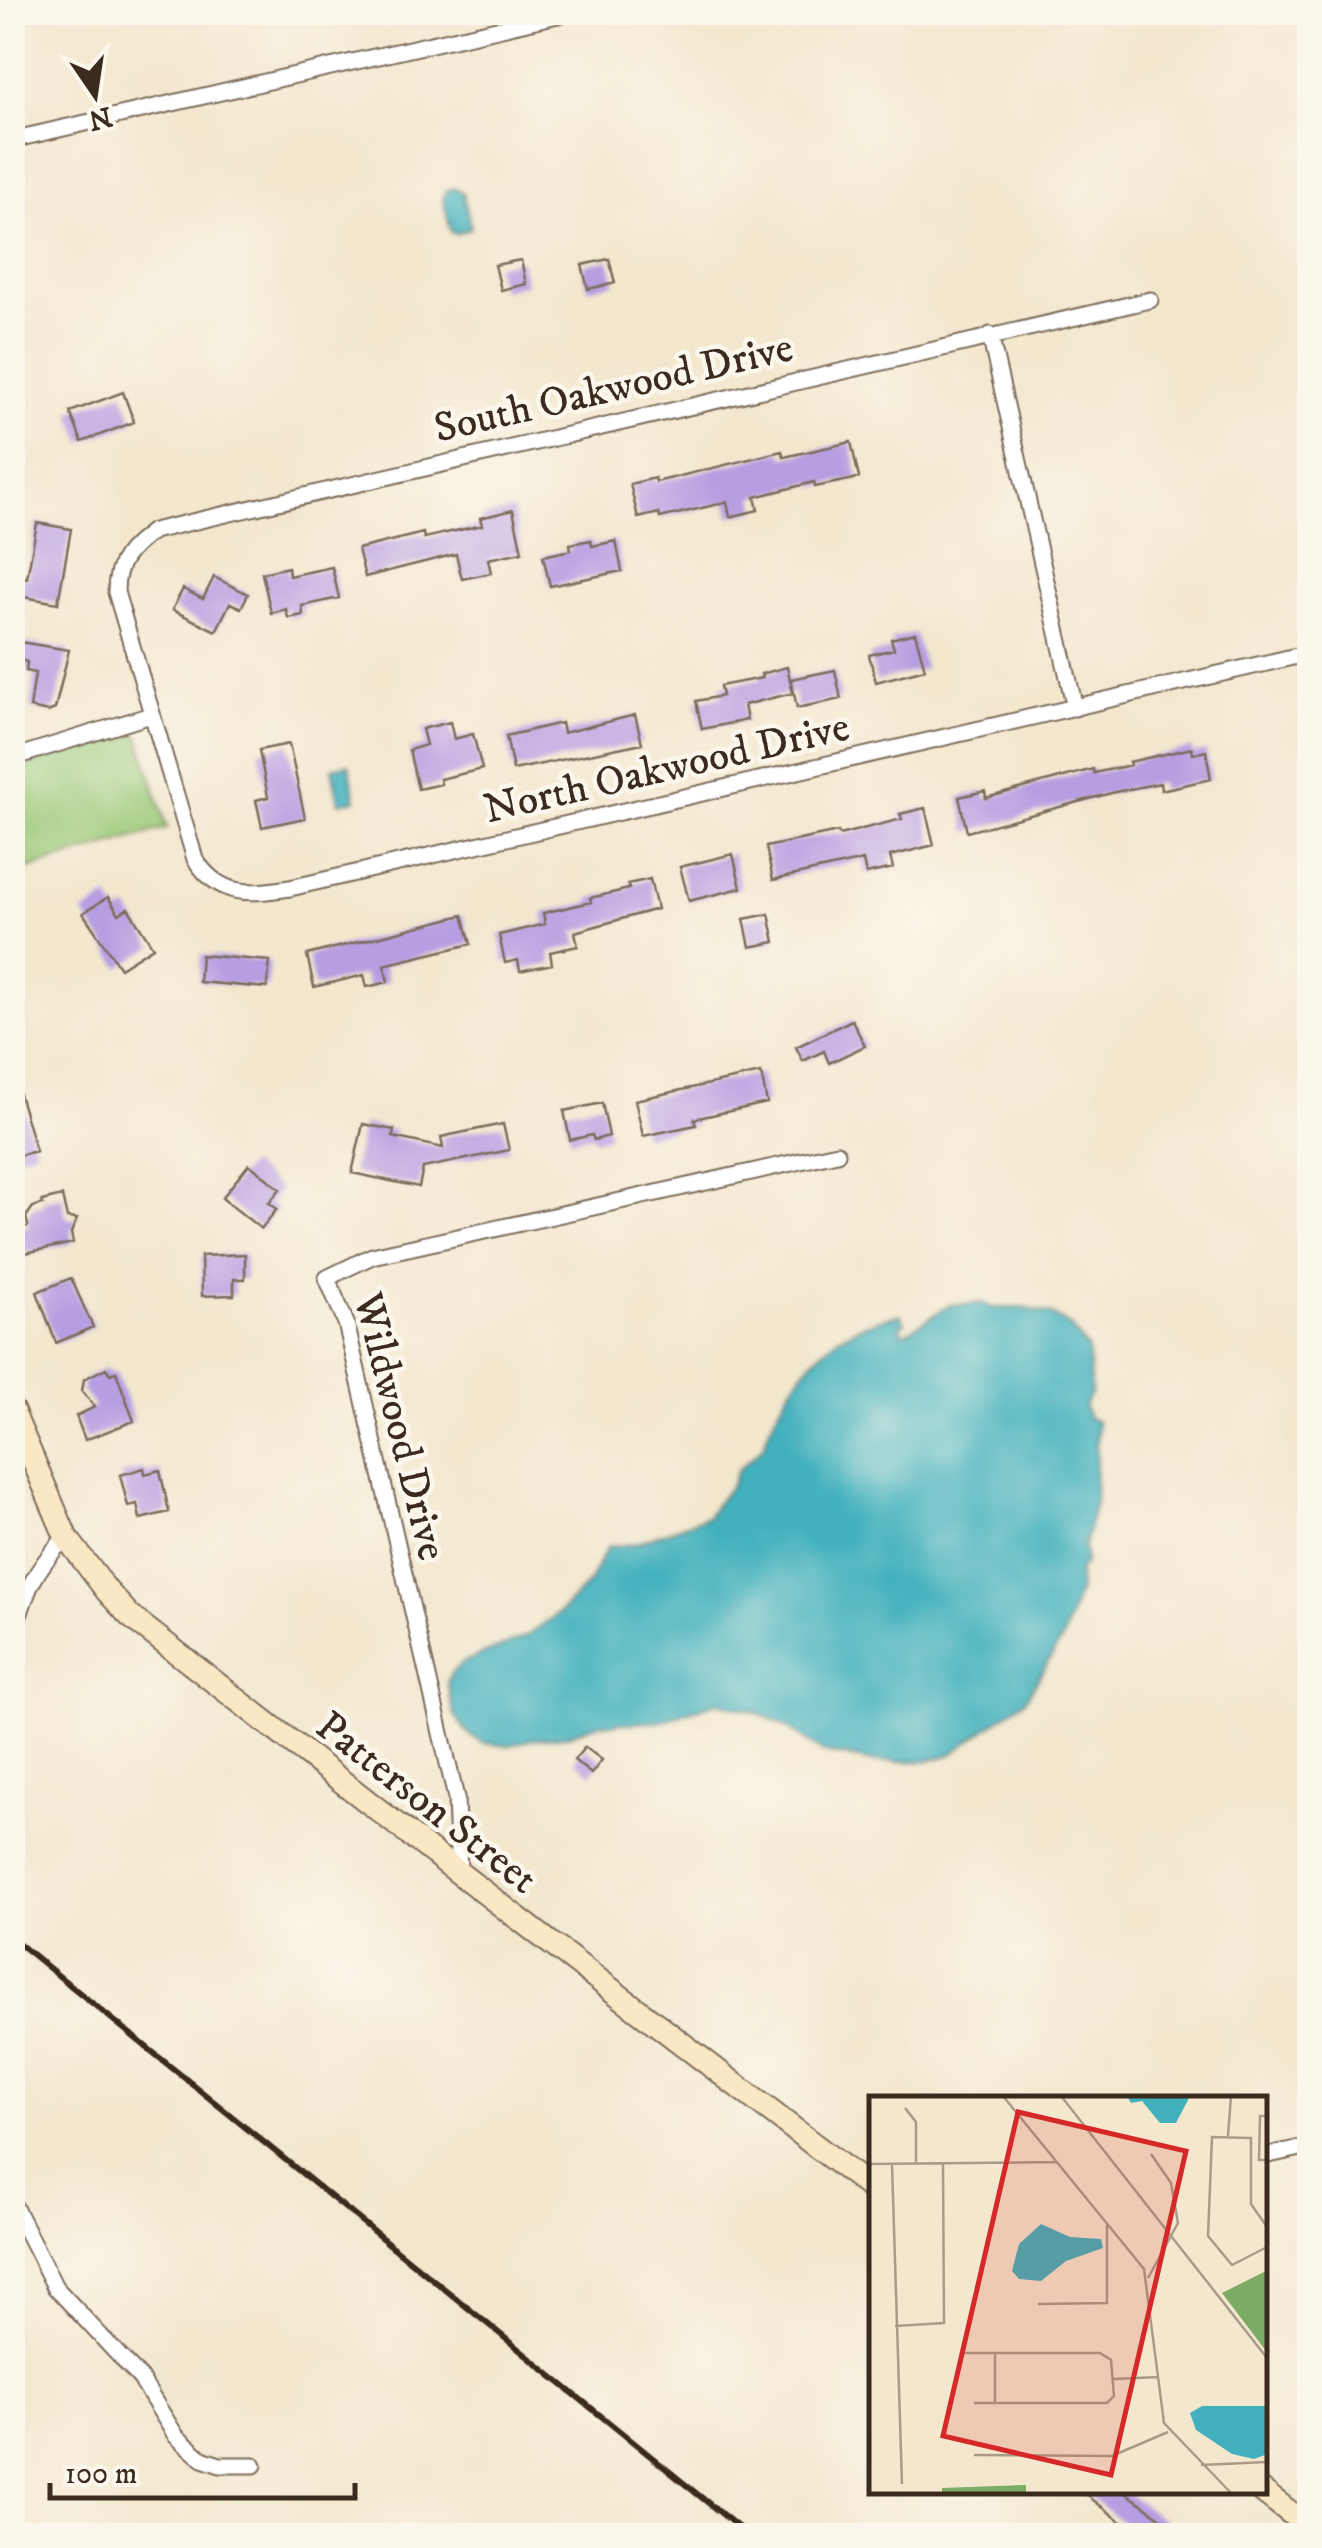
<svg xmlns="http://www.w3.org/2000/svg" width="1322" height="2548" font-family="'IM FELL DW Pica',serif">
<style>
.green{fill:#98c775;stroke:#6a784a;stroke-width:2.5}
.water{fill:#42b1bd;stroke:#3e6e6e;stroke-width:2.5}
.building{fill:#b79de1}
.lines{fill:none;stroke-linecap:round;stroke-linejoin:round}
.street-casing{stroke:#7b6c5c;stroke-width:19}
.secondary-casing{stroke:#7b6c5c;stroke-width:26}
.street{stroke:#fff;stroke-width:15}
.secondary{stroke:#fae7c3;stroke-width:22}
.rail{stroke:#3b2a1e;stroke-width:6}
.labels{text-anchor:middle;stroke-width:9;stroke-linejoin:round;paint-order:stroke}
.street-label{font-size:42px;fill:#3b2a1e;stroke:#fbf7ec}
.inset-road{fill:none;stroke:#a99b88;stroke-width:2.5}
.view{fill:#d62828;fill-opacity:0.15;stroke:#d62828;stroke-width:5}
.inset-edge{fill:none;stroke:#3b2a1e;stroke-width:5}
</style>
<rect width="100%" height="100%" fill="#fbf7ec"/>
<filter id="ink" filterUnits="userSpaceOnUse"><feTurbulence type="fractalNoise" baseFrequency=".01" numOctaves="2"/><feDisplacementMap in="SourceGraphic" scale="20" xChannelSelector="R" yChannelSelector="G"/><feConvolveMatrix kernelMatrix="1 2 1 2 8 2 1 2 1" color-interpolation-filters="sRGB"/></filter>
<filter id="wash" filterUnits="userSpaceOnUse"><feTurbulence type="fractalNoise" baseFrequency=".0048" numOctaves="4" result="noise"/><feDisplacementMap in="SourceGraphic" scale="40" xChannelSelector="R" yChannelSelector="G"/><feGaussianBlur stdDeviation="2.25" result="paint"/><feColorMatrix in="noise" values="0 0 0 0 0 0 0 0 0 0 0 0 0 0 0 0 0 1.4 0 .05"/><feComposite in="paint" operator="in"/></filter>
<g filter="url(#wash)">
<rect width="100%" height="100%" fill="#f3e7ce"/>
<path class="green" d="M138 734 167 828 21 871 13 848V769Z"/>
<path class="water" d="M455 188 463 193 471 228 456 234 451 232 443 198 447 190Z
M349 764 356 800 339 803 332 768Z
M983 1303 993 1308H1026L1052 1315 1071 1327 1088 1350 1091 1392 1084 1406 1088 1418 1097 1421 1095 1503 1084 1546 1085 1563 1079 1569V1590L1063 1638 1025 1700 952 1754 929 1761 873 1762 823 1752 786 1726 753 1711 717 1702 658 1722 598 1724 565 1736 529 1740 509 1746 483 1743 467 1733 454 1714 447 1683 451 1673 466 1661 527 1636 560 1612 589 1583 607 1547 634 1544 708 1516C716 1501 723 1497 731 1486 734 1482 734 1476 737 1472 744 1461 758 1455 764 1444 767 1438 768 1430 772 1423 799 1366 836 1324 901 1315L905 1323 901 1325 902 1332H907L950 1305Z"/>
<g id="blocks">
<path class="building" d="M609 259 615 283 588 289 582 265Z
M521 260 526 284 501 290 495 265Z
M123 392 134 422 82 442 70 412Z
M851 442 859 478 815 487 814 482 755 497 758 510 730 517 727 502 660 518 659 513 638 518 630 484 655 478 656 482 782 451 784 457Z
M513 510 522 552 488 559 491 573 462 579 456 554 365 577 358 549 423 533 424 538 482 525 480 518Z
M37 523 71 529 58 603 12 595V575L27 578Z
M591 540 592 546 616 541 622 571 550 586 543 556 571 550 570 544Z
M288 567 289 576 332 567 339 598 302 606 303 615 288 618 286 609 271 613 262 573Z
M214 577 248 594 241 608 230 603 216 631 172 610 183 589 203 599Z
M915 633 925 669 876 682 869 655 894 649 891 639Z
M20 642 69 650 55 709 48 712 30 708 35 673 26 671 27 662 18 659Z
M787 667 793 693 744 705 747 720 702 729 696 701 722 696 720 686 762 678 761 674Z
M835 670 841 699 797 708 791 679Z
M635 715 642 743 513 770 506 736 561 723 563 733Z
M450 722 454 739 473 734 482 769 440 779 441 784 418 789 409 750 426 745 422 729Z
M289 744 305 818 262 827 256 800 268 797 259 750Z
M1192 748 1193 754 1206 751 1211 779 1161 790 1160 783 1115 792 967 832 959 797 985 791 986 798 1093 769 1094 773 1130 765 1129 762Z
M925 808 934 845 890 856 893 868 866 874 863 860 773 880 766 847 838 832 839 835 902 819 900 814Z
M733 854 741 888 689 901 680 867Z
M650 879 657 909 575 932 578 946 550 952 552 964 520 971 518 960 505 963 499 935 545 924 543 913 591 902 590 898 629 889 628 884Z
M108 897 119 914 128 908 153 947 120 968 83 913Z
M769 914 775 942 750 947 744 919Z
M463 915 471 944 384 965 388 982 367 987 364 975 314 987 307 955Z
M201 955 270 961 267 988 199 982Z
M852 1020 865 1046 829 1063 824 1051 803 1061 796 1047Z
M761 1073 767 1103 694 1119 696 1125 643 1136 635 1100Z
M17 1087 36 1151 12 1157V1088Z
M602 1103 609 1136 594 1140 592 1135 570 1140 564 1111Z
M363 1124 394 1130 393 1137 443 1148 441 1137 503 1124 509 1150 423 1168 419 1187 352 1173Z
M249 1164 280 1189 269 1203 277 1209 261 1229 222 1198Z
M62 1196 67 1218 77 1219 71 1233 73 1243 25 1253 19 1229 28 1226 26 1217 33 1207 43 1204 42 1201Z
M245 1254V1279H234V1295L202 1296 201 1256Z
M71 1278 93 1327 56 1343 37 1292Z
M106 1368 110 1374 116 1372 134 1421 85 1440 76 1416 95 1407 82 1391 84 1379Z
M144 1468 145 1474 160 1470 169 1512 140 1519 137 1504 128 1506 120 1475Z
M585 1747 602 1760 591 1774 574 1760Z
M1080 2490H1122L1187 2536H1140Z"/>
</g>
</g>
<g filter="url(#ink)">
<use href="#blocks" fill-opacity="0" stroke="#7b6c5c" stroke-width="2.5"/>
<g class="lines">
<g class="street-casing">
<path id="street" d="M12 143 20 138 571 12
M1150 300 153 531C130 548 116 561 116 592L195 859C220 898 249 894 290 888L1310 653
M990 335 1075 708
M12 758 151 715
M12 1638C26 1592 32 1572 66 1537
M459 1873 456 1798 346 1323 327 1278 372 1256 837 1153
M1264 2156 1310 2146
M12 2202 55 2287 140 2378 176 2436 202 2459 220 2465H254"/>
</g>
<g class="secondary-casing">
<path id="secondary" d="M12 1410 66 1537 107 1591 130 1616 459 1873 872 2189
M1261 2490 1310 2528"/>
</g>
<use href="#street" class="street"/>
<use href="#secondary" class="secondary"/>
<path class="rail" d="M12 1938 749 2536"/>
</g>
</g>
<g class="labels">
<g class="street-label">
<text transform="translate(613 386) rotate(-13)" y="15">South Oakwood Drive</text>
<text transform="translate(666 766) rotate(-13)" y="15">North Oakwood Drive</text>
<text transform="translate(402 1426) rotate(76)" y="15">Wildwood Drive</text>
<text transform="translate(428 1801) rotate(38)" y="15">Patterson Street</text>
</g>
</g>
<g transform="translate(869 2096)">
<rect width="398" height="398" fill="#f3e7ce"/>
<path d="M397 175V255L353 197ZM157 389V397H73V392Z" fill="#7aac66"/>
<path d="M258 0H321L307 27H291L273 5 262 7ZM172 128 201 141 232 143 234 152 197 165 172 185 150 183 143 175 150 148ZM333 310H397L396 359 385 363 363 358 327 334 321 317Z" fill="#42b1bd"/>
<path class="inset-road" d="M134 0 275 173 295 327 362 397M192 0 398 262M36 12 47 26V68M398 20H391L390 64H398M359 40 362 0M0 68 188 66M23 68 33 388M398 131 382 108V42L343 41 339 140 363 169 398 151M279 182 309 127 302 87 282 58M169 208 238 207V129M26 230 75 227 74 68M93 257H231L242 264 245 300 238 307H105M244 283 290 281M126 307V257M105 359 243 360 299 336M332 369 398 366"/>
<path class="view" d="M149 16 317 55 242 379 74 340Z"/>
<rect width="398" height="398" class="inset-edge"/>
</g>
<rect width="1322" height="2548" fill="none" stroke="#fbf7ec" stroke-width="50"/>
<g transform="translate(95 95) rotate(167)" stroke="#fbf7ec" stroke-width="8" paint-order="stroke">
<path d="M0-8L18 38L0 25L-18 38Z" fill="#3b2a1e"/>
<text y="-15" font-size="28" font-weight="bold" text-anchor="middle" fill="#3b2a1e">N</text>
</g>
<path d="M50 2483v15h305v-15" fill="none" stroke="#3b2a1e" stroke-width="5"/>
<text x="65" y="2483" font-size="30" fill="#3b2a1e" stroke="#fbf7ec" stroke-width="8" paint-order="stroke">100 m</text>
</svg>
